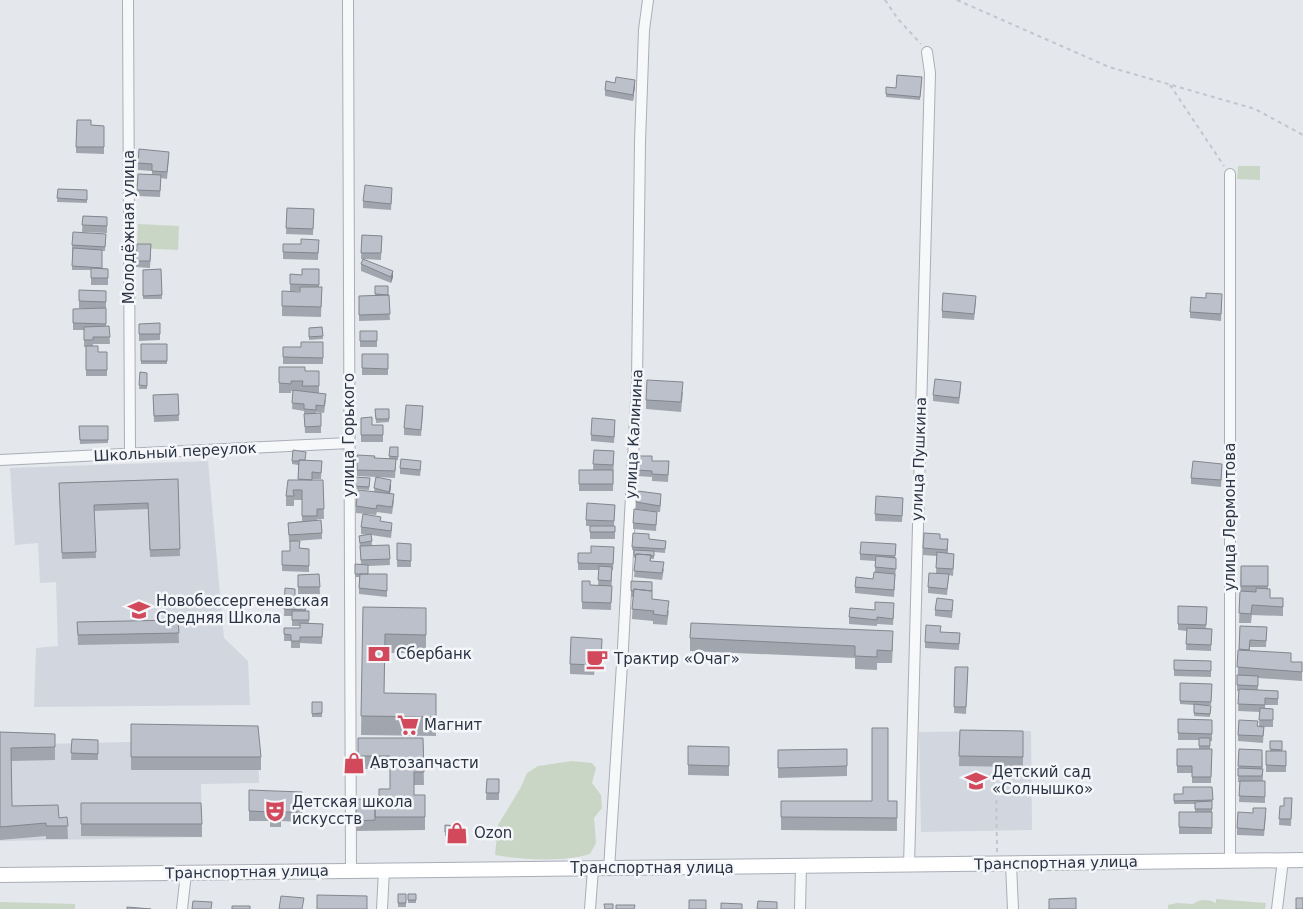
<svg xmlns="http://www.w3.org/2000/svg" width="1303" height="909" font-family="'DejaVu Sans',sans-serif">
<style>
.built{fill:#d2d6de}
.green{fill:#c9d6c5}
.lines{fill:none;stroke-linecap:round;stroke-linejoin:round}
.street-casing{stroke:#a9aeb7;stroke-width:12}
.secondary-casing{stroke:#a9aeb7;stroke-width:16}
.path{stroke:#c2c5cb;stroke-width:2;stroke-dasharray:4 4;stroke-linecap:butt}
.street{stroke:#f7f8fa;stroke-width:10}
.secondary{stroke:#fff;stroke-width:14}
.wall{fill:#a1a5ae}
.shaded-wall{fill:#83868d}
.building{fill:#bbc0ca;stroke:#83868d}
.labels{text-anchor:middle;stroke-width:5;stroke-linejoin:round;paint-order:stroke}
.street-label{font-size:15px;fill:#2b3445;stroke:#f4f6f9}
.poi-label{font-size:15px;fill:#2b3445;stroke:#f4f6f9;text-anchor:start}
</style>
<rect width="100%" height="100%" fill="#e4e7ec"/>
<path class="built" d="M208 461 224 638 248 661 250 705 34 707 36 648 58 646 56 582 40 583 38 543 15 545 10 468Z
M1031 731 1032 830 921 832 919 732Z
M258 739 259 783 201 784 202 837 0 841V745Z"/>
<path class="green" d="M1238 166H1260V180L1237 179Z
M138 224 179 226 178 250 137 248Z
M572 761 592 763 596 768 592 783 601 795 602 808 594 818 596 843 590 854C564 862 523 860 495 855L498 825 521 787 527 773 538 766Z
M1216 899 1266 903 1265 909H1168V905L1177 903 1193 904C1200 899 1208 899 1216 903Z
M0 902 75 904V909H0Z"/>
<g class="lines">
<g class="street-casing">
<path id="street" d="M128 0 130 454
M348 0 351 870
M0 460 349 443
M1230 860V174
M1011 864 1013 909
M909 866 930 73 927 52
M609 869 623 648 637 382 640 142 644 30 648 0
M182 909 186 873
M382 909 384 870
M590 909 593 869
M800 909 801 867
M1277 909 1283 860"/>
</g>
<g class="secondary-casing">
<path id="secondary" d="M0 875 1303 860"/>
</g>
<path class="path" d="M885 0 898 19 921 44
M957 0 1109 67 1255 109 1303 135
M1170 85 1224 166
M996 776 997 852"/>
<use href="#street" class="street"/>
<use href="#secondary" class="secondary"/>
</g>
<path class="wall" d="M922 77 920 100 886 97V87L896 88Z
M635 86 633 101 605 96V90Z
M91 125 104 126V154L76 153V147Z
M169 158 167 179 161 178 160 197 137 196 138 174H152V171L138 170V163Z
M58 189 87 190V203L57 202Z
M392 194 391 210 363 208V201Z
M287 208 314 209 313 235 286 234Z
M83 216 107 217V233L82 232Z
M106 234 105 251H102V268L108 269V285H91V270H72V245Z
M362 235 382 236 381 260 364 259 393 277 391 283 361 271V264L363 259H361Z
M319 240 318 260 283 259V244H301Z
M151 251 150 268 136 267V261Z
M161 269 162 299H143V270Z
M319 269V287H322L321 317 282 316V306L300 292V291H290V274L302 275Z
M375 286H388V296L390 320 359 321V296H375Z
M79 290 106 291V308H79Z
M1222 301 1221 321 1190 318V312Z
M976 302 974 320 942 318V311Z
M106 308V326H109L110 344H93V346L98 352H107V376H86V347H84V330H73V309Z
M160 323V340L139 341V324Z
M322 327 323 339 309 340V328Z
M360 331H377V347H360Z
M323 342V364H283V347H301Z
M141 344H167V364H141Z
M362 354H388V375H362Z
M279 367 305 371H319V393L326 400 324 413 316 412V414L321 426V433H305L304 411 292 409 293 391H291V393H279Z
M140 372 147 373V389H139Z
M961 388 959 404 933 401V395Z
M683 392 681 412 646 409V400Z
M178 394 179 421 154 422 153 395Z
M375 409H389V422L376 423Z
M423 413 421 436 404 435V428Z
M361 418 372 425H383V442H361Z
M79 426H108V443L80 444Z
M615 427 614 443 591 441V435Z
M390 447H398V460H396L395 478 377 477 391 487 390 494 394 501 392 514 377 512 376 515 356 513V506L374 492 376 477 357 476V455L374 458 389 459Z
M594 450 614 451 613 491H579V470H593Z
M638 456 652 461H669L668 482 652 481V477L637 476Z
M305 460 322 461 321 479H312V480H323L324 519H317L322 533V539L296 541 300 548 309 549V572L282 571V551H290V542H289L288 523 302 521V500H294V506H286V496L298 480V465L292 464V461Z
M400 468H421L420 476 400 474Z
M1222 471 1221 487 1191 484V478Z
M355 477 370 478 369 490 354 489Z
M178 479 180 556 150 557 148 509 94 511 96 558 62 559 59 483Z
M661 501 660 512H657L656 531 633 529V523L652 511 636 509V502Z
M903 504 902 522 875 521V514Z
M615 505 614 526H615V539H590V526H586V520Z
M381 521 392 529 391 538 371 535 372 545 367 546 389 545 390 565 368 566V574H387V597L359 594V577H355V564H361L359 536 367 535 361 534V527Z
M633 533 649 539 666 541 665 553 654 552V559H651V561L664 569 662 580 634 577 636 558H634V550H632Z
M940 539H948V553L954 560 953 576 949 575 947 595 928 593V587L936 573 937 556 923 555V548Z
M397 543 411 544V567H397Z
M896 544 895 558 896 564 894 597 855 593V587L873 579 875 572V561L860 560V554Z
M614 547 613 570H612L611 610 582 609V581L590 585 598 586 599 570H578V553H591Z
M1241 566H1268V589L1270 598H1283V616L1252 615 1251 623H1239Z
M319 574 320 594H298V575Z
M631 581 652 582V599L669 611 667 625 653 624V621L632 619 633 597H631Z
M285 588 295 596 306 597V611H309V623L323 624 322 644 300 643V648H291V641H284V628H300V626H292V616H284Z
M1178 606 1207 607 1206 628 1212 629 1211 651 1186 650 1187 631 1178 630Z
M363 607 426 608V653H385L384 693 436 694V736L361 735Z
M953 607 952 618 935 616V610Z
M875 610H894L893 625 877 624V626L849 624V617Z
M178 620 179 643 78 645 77 622Z
M1240 626 1267 627 1266 647H1250V651L1291 662H1302V681L1258 678V690L1278 691V705H1265V708L1273 709V727H1264L1263 743 1238 741V735L1257 726H1259L1260 712 1238 711 1239 691H1237Z
M941 632 960 633 959 650 925 648V642Z
M690 638 893 644 892 663H877V670L855 669V658L690 651Z
M602 649 601 668H595L594 675 570 674V664Z
M1174 660 1211 661V677L1174 676Z
M955 667H968L966 714 954 713Z
M1180 683 1212 684 1211 705H1202L1211 706 1210 717 1194 716V705L1180 704Z
M312 702H322V717H312Z
M1178 719 1212 720V741H1210V749H1212L1211 783H1192V773H1177V749H1199V740H1178Z
M131 724 261 757V770H131Z
M960 730 1023 731V767L959 766Z
M0 732 55 734V760L11 761 12 806 59 818 67 817 68 839H46V836L0 840Z
M423 738 424 785H414V795H425V830L356 831V799L375 800 390 789V769H358V771H351V752H358Z
M72 739 98 740V760H71Z
M1270 741H1282V751H1286V772H1266V751H1270Z
M688 746 729 747V776L688 775Z
M847 749V776L778 778V750Z
M1239 749 1262 750 1263 781H1265V803L1239 802 1240 782H1238Z
M487 779H499V800H486Z
M1212 787V812H1200H1212V834H1179V812H1195V804H1174V794H1183Z
M302 792V822L281 821V827H270V821H249V811Z
M1292 798 1291 826 1279 825 1280 806H1284Z
M781 801H897V831L781 830Z
M81 803 202 824V837L81 836Z
M1266 815 1264 836 1237 835V828Z
M445 825 459 826V836H445Z
M398 894H406V907H398Z
M408 894H416V903H408Z"/>
<path class="shaded-wall" d="M635 80V86L633 101V95Z
M393 271V277L391 283V277Z
M391 480V487L389 498V492Z"/>
<path class="building" d="M897 75 922 77 920 97 886 94V87L896 88Z
M616 77 635 80 633 95 605 90 606 81 615 83Z
M77 120H91V125L104 126V147H76Z
M139 149 169 152 167 172 152 171V164L138 163Z
M138 174 161 175 160 191 137 190Z
M365 185 392 188 391 204 363 201Z
M58 189 87 190V200L57 198Z
M287 208 314 209 313 229 286 228Z
M83 216 107 217V226L82 225Z
M73 232 106 234 105 247 72 245Z
M362 235 382 236 381 253H361Z
M301 239 319 240 318 253 283 252V244H301Z
M137 244H151L150 261H136Z
M73 248 102 250V268L72 266Z
M363 259 393 271 391 277 361 264Z
M91 268 108 269V278H91Z
M161 269 162 295 143 296V270Z
M302 269H319V285L290 284V274L302 275Z
M375 286H388V295L375 294Z
M300 287H322L321 307 282 306V291L300 292Z
M79 290 106 291V302L79 301Z
M943 293 976 296 974 314 942 311Z
M1206 293 1222 294 1221 314 1190 312 1191 297 1206 298Z
M389 295 390 314 359 315V296Z
M106 308V324L73 323V309Z
M160 323V334H139V324Z
M109 326 110 337H93V340H84V327Z
M322 327 323 336 309 337V328Z
M360 331H377V341H360Z
M301 342H323V358L283 357V347H301Z
M141 344H167V361H141Z
M86 346H98V352H107V370H86Z
M362 354H388V369L362 368Z
M279 367H305V371H319V386H302L303 381H291V384L279 383Z
M140 372 147 373V386L139 385Z
M935 379 961 382 959 398 933 395Z
M647 380 683 382 681 402 646 400Z
M293 390 326 394 324 406 316 405V410L304 409V404L292 403Z
M178 394 179 415 154 416 153 395Z
M406 405 423 406 421 430 404 428Z
M375 409H389V419H376Z
M321 413V426L305 427 304 414Z
M372 417V425H383V435H361V418Z
M592 418 615 420 614 437 591 435Z
M79 426H108V440H80Z
M390 447H398V457L389 456Z
M293 450 306 452 305 460H299V461H292Z
M594 450 614 451 613 465 593 464Z
M357 455 375 456 374 458 396 459 395 471 357 470Z
M638 456H652V461H669L668 475 652 474V471L637 470Z
M401 459 421 461 420 470 400 468Z
M299 460 322 461 321 473 312 472V480L298 479Z
M1193 461 1222 464 1221 480 1191 478Z
M579 470H613V484H579Z
M355 477 370 478 369 487 354 486Z
M376 477 391 480 389 492 374 488Z
M178 479 180 549 150 550 148 503 94 505 96 552 62 553 59 483Z
M288 480H323L324 509H317V516H302V490H293L294 496H286Z
M358 490 394 494 392 507 377 505 376 509 356 506Z
M638 491 661 494 660 506 636 502Z
M876 496 903 498 902 516 875 514Z
M587 503 615 505 614 521 586 520Z
M634 509 657 512 656 525 633 523Z
M363 514 381 517 380 521 392 523 391 531 361 527Z
M321 520 322 533 289 535 288 523Z
M590 526H615V532H590Z
M633 533 649 534V539L666 541 665 549 632 547Z
M924 533 940 534V539H948L947 550 923 548Z
M371 534 372 541 360 543 359 536Z
M290 541H300L299 548 309 549V566L282 565V551H290Z
M861 542 896 544 895 556 860 554Z
M397 543 411 544V561L397 560Z
M389 545 390 559 361 560 360 546Z
M591 546 614 547 613 564 578 563V553H591Z
M634 550 654 551V556H651V555L636 554V555H634Z
M937 552 954 554 953 569 936 568Z
M636 554 651 555 650 561 664 562 662 573 634 571Z
M876 556 896 558V569L875 567Z
M355 564 368 565V574H355Z
M599 566 612 567 611 581 598 580Z
M1241 566H1268V586H1241Z
M874 572 895 574 894 590 855 587 856 577 873 579Z
M929 573 949 574 947 589 928 587Z
M319 574 320 587H298V575Z
M360 574H387V591L359 588Z
M582 581H590V585L612 586 611 603 582 602Z
M631 581 652 582V591L634 589 633 591H631Z
M285 588 295 589V596L306 597 305 610 284 609Z
M1256 588 1270 589V598H1283V607L1252 605 1251 614 1239 613 1240 591 1256 592Z
M634 589 652 591V599L669 601 667 616 653 614 654 611 632 609Z
M937 598 953 600 952 611 935 610Z
M875 602 894 603 893 619 877 617V620L849 617 850 608 875 610Z
M1178 606 1207 607 1206 625 1178 624Z
M363 607 426 608V635L385 634 384 693 436 694V717L361 716Z
M292 611H309V620H292Z
M178 620 179 633 78 635 77 622Z
M300 623 323 624 322 637H300V641H291V635L284 634V628H300Z
M691 623 893 631 892 651 877 650V657L855 656V646L690 638Z
M926 625 941 626 940 632 960 633 959 644 925 642Z
M1240 626 1267 627 1266 641 1250 640 1249 650 1239 649Z
M1187 628 1212 629 1211 645 1186 644Z
M571 637 602 639 601 659 595 658 594 665 570 664Z
M1238 650 1291 653V662H1302V672L1237 667Z
M1174 660 1211 661V671L1174 670Z
M955 667H968L966 707H954Z
M1237 675 1258 676V686L1237 685Z
M1180 683 1212 684 1211 702 1180 701Z
M1239 689 1278 691V699L1265 698V705L1238 704Z
M312 702H322V713L312 714Z
M1194 704 1211 706 1210 714 1194 713Z
M1260 708 1273 709V720H1259Z
M1178 719 1212 720V734L1178 733Z
M1239 720 1258 721 1257 726 1264 727 1263 736 1238 735Z
M131 724 258 726 261 757H131Z
M872 728H888V801H897V818L781 817V801H872Z
M960 730 1023 731V757L959 756Z
M0 732 55 734V747L11 748 12 806 58 805 59 818 67 817 68 826H46V823L0 827Z
M358 738H423L424 772H414V795H425V817H375V797L379 796V789H390V756H358Z
M1199 738H1210V746H1199Z
M72 739 98 740V754L71 753Z
M1270 741H1282V750L1270 749Z
M688 746 729 747V766L688 765Z
M847 749V766L778 768V750Z
M1177 749H1212L1211 777H1192V766H1177Z
M1239 749 1262 750V767L1238 766Z
M1266 751H1286V766L1266 765Z
M351 752H358V768H351Z
M1238 768 1263 769 1262 776H1238Z
M487 779H499V793H486Z
M1240 781H1265V797L1239 796Z
M1183 787H1212L1213 800 1174 801V794H1183Z
M249 790 302 792V812H281V817H270V812L249 811Z
M1284 798H1292L1291 819H1279L1280 806H1284Z
M356 799 375 800V820L356 821Z
M1212 801V809H1195V802Z
M81 803H201L202 824H81Z
M1253 808H1266L1264 830 1237 828 1238 812 1253 813Z
M1179 812H1212V828L1179 827Z
M445 825 459 826V833L445 832Z
M398 894H406V903H398Z
M408 894H416V900H408Z
M317 895 367 896V909H317Z
M281 896 304 898 302 909H279Z
M1076 898V909H1049V899Z
M1296 898H1303V909H1296Z
M689 900H706V909H689Z
M193 901 212 902 211 909H192Z
M758 901 777 902V909H757Z
M721 903 742 904V909H721Z
M604 904H613V909H605Z
M616 905H635L634 909H616Z
M232 906H250V909H232Z
M127 907 151 909H127Z"/>
<defs>
<g id="school-bare" transform="scale(1.725)"><path d="M0-5L7-2L0 1L-7-2ZM-4 1L0 2.5L4 1V4Q0 6-4 4Z" fill="#d1495b" stroke="#f4f6f9" stroke-width="2.5" paint-order="stroke"/></g>
<g id="bank-bare" transform="scale(1.725)"><path d="M-6-4H6V4H-6ZM0-2.3a2.3 2.3 0 1 0 0 4.6a2.3 2.3 0 1 0 0-4.6Z" fill="#d1495b" stroke="#f4f6f9" stroke-width="2.5" paint-order="stroke"/></g>
<g id="cafe-bare" transform="scale(1.725)"><path d="M-5.5-4.5H6V0H3Q3 3.5 0 3.5H-2.5Q-5.5 3.5-5.5 0ZM3-3.2v2h1.7v-2ZM-6 4.5H4V6H-6Z" fill="#d1495b" stroke="#f4f6f9" stroke-width="2.5" paint-order="stroke"/></g>
<g id="supermarket-bare" transform="scale(1.725)"><path d="M-6-5.5h2.5l.6 2H6L4.5 2H-2.5L-4.4-4H-6ZM-1.5 3.2a1.3 1.3 0 1 0 .1 0ZM3 3.2a1.3 1.3 0 1 0 .1 0Z" fill="#d1495b" stroke="#f4f6f9" stroke-width="2.5" paint-order="stroke"/></g>
<g id="shop-bare" transform="scale(1.725)"><path d="M-5-2.5h2.3a2.7 3.5 0 0 1 5.4 0H5L5.5 6h-11ZM-1.5-2.5h3a1.5 2.3 0 0 0-3 0Z" fill="#d1495b" stroke="#f4f6f9" stroke-width="2.5" paint-order="stroke"/></g>
<g id="theatre-bare" transform="scale(1.725)"><path d="M-5-5.5Q0-4 5-5.5V0Q5 5 0 6Q-5 5-5 0ZM-3.3-2.5H-1v1.5H-3.3ZM1-2.5H3.3v1.5H1ZM-2.8 1Q0 5.5 2.8 1Z" fill="#d1495b" stroke="#f4f6f9" stroke-width="2.5" paint-order="stroke"/></g>
</defs>
<g fill-rule="evenodd">
<use href="#school-bare" x="139" y="610"/>
<use href="#bank-bare" x="379" y="654"/>
<use href="#cafe-bare" x="597" y="659"/>
<use href="#supermarket-bare" x="408" y="725"/>
<use href="#shop-bare" x="354" y="763"/>
<use href="#school-bare" x="976" y="781"/>
<use href="#theatre-bare" x="275" y="811"/>
<use href="#shop-bare" x="457" y="833"/>
</g>
<g class="labels">
<g class="street-label">
<text transform="translate(129 227) rotate(-90)" y="5">Молодёжная улица</text>
<text transform="translate(634 434) rotate(-87)" y="5">улица Калинина</text>
<text transform="translate(349 435) rotate(-90)" y="5">улица Горького</text>
<text transform="translate(175 452) rotate(-3)" y="5">Школьный переулок</text>
<text transform="translate(919 459) rotate(-88)" y="5">улица Пушкина</text>
<text transform="translate(1230 517) rotate(-90)" y="5">улица Лермонтова</text>
<text transform="translate(1056 863) rotate(-1)" y="5">Транспортная улица</text>
<text x="652" y="873">Транспортная улица</text>
<text transform="translate(247 872) rotate(-1)" y="5">Транспортная улица</text>
</g>
<g class="poi-label">
<text x="156" y="606">Новобессергеневская<tspan x="156" dy="17">Средняя Школа</tspan></text>
<text x="396" y="659">Сбербанк</text>
<text x="614" y="664">Трактир «Очаг»</text>
<text x="424" y="730">Магнит</text>
<text x="370" y="768">Автозапчасти</text>
<text x="992" y="777">Детский сад<tspan x="992" dy="17">«Солнышко»</tspan></text>
<text x="292" y="807">Детская школа<tspan x="292" dy="17">искусств</tspan></text>
<text x="474" y="838">Ozon</text>
</g>
</g>
</svg>
